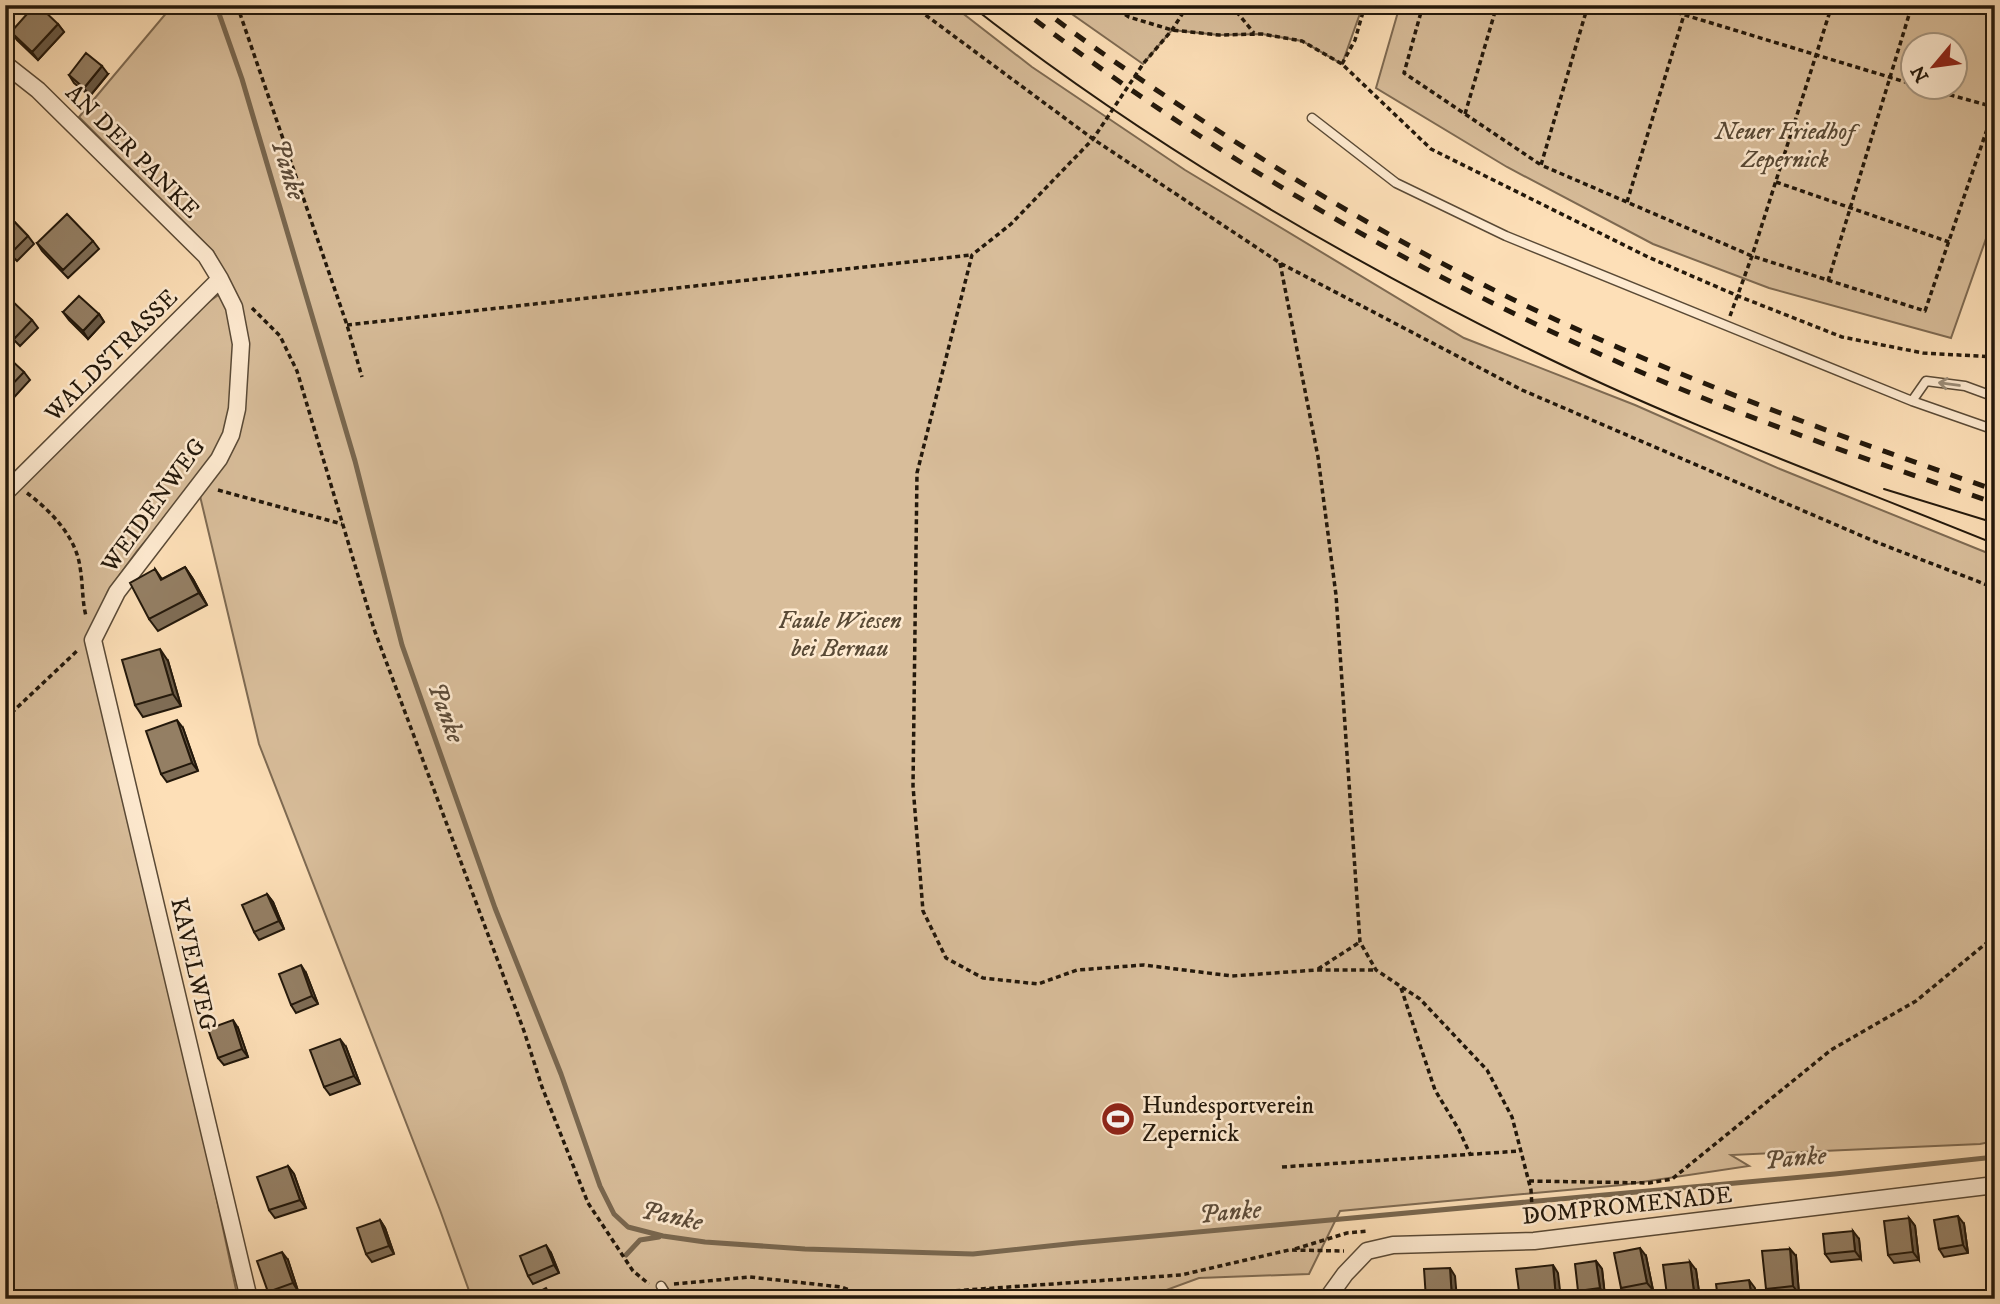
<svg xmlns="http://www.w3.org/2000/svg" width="2000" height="1304" font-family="'IM FELL DW Pica',serif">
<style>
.green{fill:#d8bd9a;stroke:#7e6a52;stroke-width:2;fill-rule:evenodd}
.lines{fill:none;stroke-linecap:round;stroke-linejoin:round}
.stream{stroke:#79674f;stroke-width:5}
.lane-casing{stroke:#5a4a36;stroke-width:11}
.street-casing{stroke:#5a4a36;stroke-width:19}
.path{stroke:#23180b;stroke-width:3.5;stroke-dasharray:5 3.5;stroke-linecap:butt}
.lane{stroke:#feead0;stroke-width:8}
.street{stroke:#feead0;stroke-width:16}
.tram{stroke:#23180b;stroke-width:2}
.rail{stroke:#23180b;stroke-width:5;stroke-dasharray:12 12;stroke-linecap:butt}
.wall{fill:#7f6d56;stroke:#23180b;stroke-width:2}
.shaded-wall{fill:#685946;stroke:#23180b;stroke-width:2}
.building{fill:#947f64;stroke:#23180b;stroke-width:2}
.oneway{stroke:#9b8c77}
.labels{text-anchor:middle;stroke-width:5;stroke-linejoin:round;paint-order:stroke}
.park-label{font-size:24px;font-style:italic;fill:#594a36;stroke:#feead0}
.street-label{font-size:24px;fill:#23180b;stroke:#feead0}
.poi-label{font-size:24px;fill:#23180b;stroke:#feead0;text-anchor:start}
.water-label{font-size:26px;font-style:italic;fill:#5d4c39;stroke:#feead0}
</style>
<rect width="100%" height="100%" fill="#fddfb7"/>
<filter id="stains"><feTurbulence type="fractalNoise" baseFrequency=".00286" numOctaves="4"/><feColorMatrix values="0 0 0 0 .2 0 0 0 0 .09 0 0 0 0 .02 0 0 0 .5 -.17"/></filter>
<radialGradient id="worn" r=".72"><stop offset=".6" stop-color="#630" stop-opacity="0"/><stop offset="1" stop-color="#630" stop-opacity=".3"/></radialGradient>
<path class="green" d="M173 5H952L1032 67 1185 170 1464 338 1635 405 1780 469 1995 556V1141L1980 1144 1731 1155 1749 1166 1622 1185 1340 1211 1309 1274 1199 1278 1142 1299H472L440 1210 259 744 200 496 179 501 137 551 108 591 89 636 190 1073 238 1299H5V501L202 307C212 298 222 294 231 285L213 251 79 117Z
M1059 5H1363L1342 64 1302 41 1262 34 1219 35 1172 30 1143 64Z
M1400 5H1995V213L1951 338 1769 288 1653 244 1507 167 1376 88ZM1912 46H1954V88H1912Z"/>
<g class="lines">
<path class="stream" d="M216 5 242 79 355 461 402 645 495 908 561 1074 600 1186 614 1214 628 1227 663 1236 705 1242 805 1249 973 1254 1077 1243 1835 1174 1995 1157
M626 1255 640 1240 659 1237"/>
<g class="lane-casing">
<path id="lane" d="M1312 118 1396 183 1506 236 1912 401 1995 430
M1912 401 1926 381 1965 386 1995 397
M661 1286 669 1299"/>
</g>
<g class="street-casing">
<path id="street" d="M5 64 38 90 206 256 220 279 234 307 241 344 237 409 231 435 219 459 117 592 93 640 249 1299
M5 493 220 279
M1327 1299 1345 1274 1367 1251 1393 1245 1534 1241 1995 1185"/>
</g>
<path class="path" d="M237 5 347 325 362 377
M912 5 1093 139 1280 263 1522 390 1876 542 1995 588
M1111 5 1129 17 1172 30 1219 35 1262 34 1302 41 1342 64 1431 149 1648 257 1738 296 1842 337 1923 353 1995 357
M1188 5 1172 30 1143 64 1093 139 1011 224 972 255 917 473 913 786 923 911 946 958 983 978 1038 984 1077 970 1144 965 1232 976 1316 970H1376
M1231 5 1254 33
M1423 5 1404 73 1541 165
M1588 5 1541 165 1752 256 1925 311 1995 106
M1652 5 1912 84
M1342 64 1355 40 1365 5
M1925 88 1994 107
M1465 114 1497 5
M1776 182 1949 242
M1627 202 1687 5
M1280 263 1318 457 1336 595 1360 942 1376 970 1420 999 1487 1070 1512 1117 1531 1190 1533 1224
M1828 281 1912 5
M252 308 280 336 297 371 374 629 524 1031 542 1087 588 1203 633 1271 649 1284
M1730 316 1752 256 1832 5
M347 325 971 255
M218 490 342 524
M27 493C51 511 76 537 80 567 83 584 82 601 86 616
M5 719 78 650
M1995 867V884
M1318 969 1360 942
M1401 988 1435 1090 1459 1130 1470 1154
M1282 1167 1520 1151
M1529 1181 1649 1183 1672 1179 1831 1050 1916 1001 1995 936
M1295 1249 1347 1233 1369 1231
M674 1284 750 1277 841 1287 873 1299
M988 1288V1299
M888 1299 923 1293 1181 1275 1289 1250 1344 1251"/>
<use href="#lane" class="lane"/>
<use href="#street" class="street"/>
<path class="tram" d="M970 5C1143 141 1334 253 1531 350 1681 424 1840 481 1995 544
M1884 489 1995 523"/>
<path class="rail" d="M1016 5C1198 147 1401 265 1611 359 1736 415 1865 459 1995 503
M1037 5C1088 45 1143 81 1197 117 1310 191 1427 260 1550 317 1695 384 1844 438 1995 490"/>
</g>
<path class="wall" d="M58 24 64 32 38 60 17 40 11 32Z
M108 74 90 96 74 83 69 75Z
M5 180 11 188 5 193Z
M5 212 28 236 34 244 17 261 5 249Z
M93 241 99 249 68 278 42 251 37 243Z
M5 299 32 320 38 328 20 346 5 331Z
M63 312 99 314 104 322 88 339 69 320Z
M5 362 24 372 30 380 7 405 5 403Z
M185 567 193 579 207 605 158 631 149 619 155 569 162 579Z
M168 661 181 706 143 717 135 705Z
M183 728 198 771 167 782 161 774Z
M267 894 273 902 284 929 259 940 254 932Z
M306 973 318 1004 296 1013 291 1005Z
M238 1028 248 1057 224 1065 218 1058Z
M346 1047 360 1084 330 1095 324 1087Z
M288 1166 294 1174 306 1208 275 1218 269 1210Z
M1909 1218 1915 1226 1919 1260 1894 1263 1888 1255Z
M380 1220 385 1228 394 1254 372 1262 366 1254Z
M1964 1224 1968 1253 1944 1257 1939 1249Z
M1859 1239 1861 1259 1831 1262 1825 1254Z
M551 1253 559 1273 533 1284 528 1276Z
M1646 1256 1653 1290 1626 1296 1621 1288Z
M1796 1256 1799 1294 1771 1297 1766 1289Z
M288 1260 298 1291 276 1299H272L268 1292Z
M1596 1261 1602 1269 1605 1296 1584 1299 1578 1291Z
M1696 1270 1700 1299H1669L1667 1295Z"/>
<path class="shaded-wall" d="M58 24 64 32 38 60 32 52Z
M102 66 108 74 90 96 84 88Z
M99 314 104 322 88 339 83 331Z
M185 567 193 579 207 605 199 593Z
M160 649 168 661 181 706 173 694Z
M177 720 183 728 198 771 192 763Z
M267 894 273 902 284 929 279 921Z
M301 965 306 973 318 1004 312 996Z
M233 1020 238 1028 248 1057 242 1049Z
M340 1039 346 1047 360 1084 354 1076Z
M288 1166 294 1174 306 1208 300 1200Z
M1958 1216 1964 1224 1968 1253 1963 1245Z
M1909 1218 1915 1226 1919 1260 1913 1252Z
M380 1220 385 1228 394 1254 389 1246Z
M1853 1231 1859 1239 1861 1259 1855 1251Z
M546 1245 551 1253 559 1273 554 1265Z
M1640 1248 1646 1256 1653 1290 1647 1283Z
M1790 1249 1796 1256 1799 1294 1793 1286Z
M282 1252 288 1260 298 1291 293 1283Z
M1596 1261 1602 1269 1605 1296 1600 1288Z
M1690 1262 1696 1270 1700 1299 1694 1292Z
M1553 1265 1558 1273 1561 1299H1557L1556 1298Z
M1450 1268 1455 1276 1457 1299H1452Z
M1749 1280 1755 1288 1756 1299H1752Z"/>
<path class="building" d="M35 5H38L58 24 32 52 11 32Z
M86 53 102 66 84 88 69 75Z
M5 212 28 236 11 253 5 247Z
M67 214 93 241 63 270 37 243Z
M79 296 99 314 83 331 63 312Z
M8 297 32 320 15 338 5 328V299Z
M9 358 24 372 5 392V362Z
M185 567 199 593 149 619 130 583 155 569 161 580Z
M160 649 173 694 135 705 122 660Z
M177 720 192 763 161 774 146 731Z
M267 894 279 921 254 932 242 905Z
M301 965 312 996 291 1005 279 974Z
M233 1020 242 1049 218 1058 208 1029Z
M340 1039 354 1076 324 1087 310 1050Z
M288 1166 300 1200 269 1210 257 1177Z
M1958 1216 1963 1245 1939 1249 1934 1220Z
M1909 1218 1913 1252 1888 1255 1884 1221Z
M380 1220 389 1246 366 1254 357 1228Z
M1853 1231 1855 1251 1825 1254 1823 1234Z
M546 1245 554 1265 528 1276 520 1256Z
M1640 1248 1647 1283 1621 1288 1614 1253Z
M1790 1249 1793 1286 1766 1289 1762 1251Z
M282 1252 293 1283 268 1292 257 1261Z
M1596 1261 1600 1288 1578 1291 1575 1264Z
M1690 1262 1694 1292 1667 1295 1663 1265Z
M1553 1265 1556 1298 1520 1299 1516 1269Z
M1450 1268 1452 1299H1426L1424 1269Z
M1749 1280 1752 1299H1718L1716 1284Z
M546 1288 552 1299H525Z
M1404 1293 1405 1299H1375V1298Z"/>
<defs><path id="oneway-shaft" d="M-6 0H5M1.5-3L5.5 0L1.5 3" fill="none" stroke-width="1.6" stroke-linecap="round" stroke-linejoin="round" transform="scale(1.75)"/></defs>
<use class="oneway" href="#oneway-shaft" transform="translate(1949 384) rotate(-172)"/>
<defs>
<g id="stadium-disc" transform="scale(1.75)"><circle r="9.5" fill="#8f2418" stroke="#feead0"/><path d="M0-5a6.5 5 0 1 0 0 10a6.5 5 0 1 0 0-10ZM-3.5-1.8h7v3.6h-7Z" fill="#fff"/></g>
</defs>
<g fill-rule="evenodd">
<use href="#stadium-disc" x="1118" y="1119"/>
</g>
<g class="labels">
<g class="park-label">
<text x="1785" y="139">Neuer Friedhof<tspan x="1785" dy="28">Zepernick</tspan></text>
<text x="840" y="628">Faule Wiesen<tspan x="840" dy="28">bei Bernau</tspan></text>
</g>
<g class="street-label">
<text transform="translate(133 151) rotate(45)" y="8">AN DER PANKE</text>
<text transform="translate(111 355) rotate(-45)" y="8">WALDSTRASSE</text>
<text transform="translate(153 505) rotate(-54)" y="8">WEIDENWEG</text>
<text transform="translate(194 964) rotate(77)" y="8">KAVELWEG</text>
<text transform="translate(1627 1205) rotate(-6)" y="8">DOMPROMENADE</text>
</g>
<g class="poi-label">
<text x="1142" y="1113">Hundesportverein<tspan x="1142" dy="28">Zepernick</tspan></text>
</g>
<g class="water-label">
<text transform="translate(289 169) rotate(73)" y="9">Panke</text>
<text transform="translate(447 712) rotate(70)" y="9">Panke</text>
<text transform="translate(1795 1157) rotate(-5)" y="9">Panke</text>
<text transform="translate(1230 1211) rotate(-5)" y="9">Panke</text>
<text transform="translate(672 1215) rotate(12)" y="9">Panke</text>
</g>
</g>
<rect width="2000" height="1304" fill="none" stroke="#fddfb7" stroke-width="28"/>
<rect x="7" y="7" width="1986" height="1290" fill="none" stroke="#23180b" stroke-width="3.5"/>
<rect x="14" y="14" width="1972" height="1276" fill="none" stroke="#23180b" stroke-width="2"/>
<g transform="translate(1934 66) rotate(241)"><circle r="33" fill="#feead0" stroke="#a69681" stroke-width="2"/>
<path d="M0-5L12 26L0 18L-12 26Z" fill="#8f2418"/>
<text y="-10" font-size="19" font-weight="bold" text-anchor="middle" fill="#23180b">N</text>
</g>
<rect width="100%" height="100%" filter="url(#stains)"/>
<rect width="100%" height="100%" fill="url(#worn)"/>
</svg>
